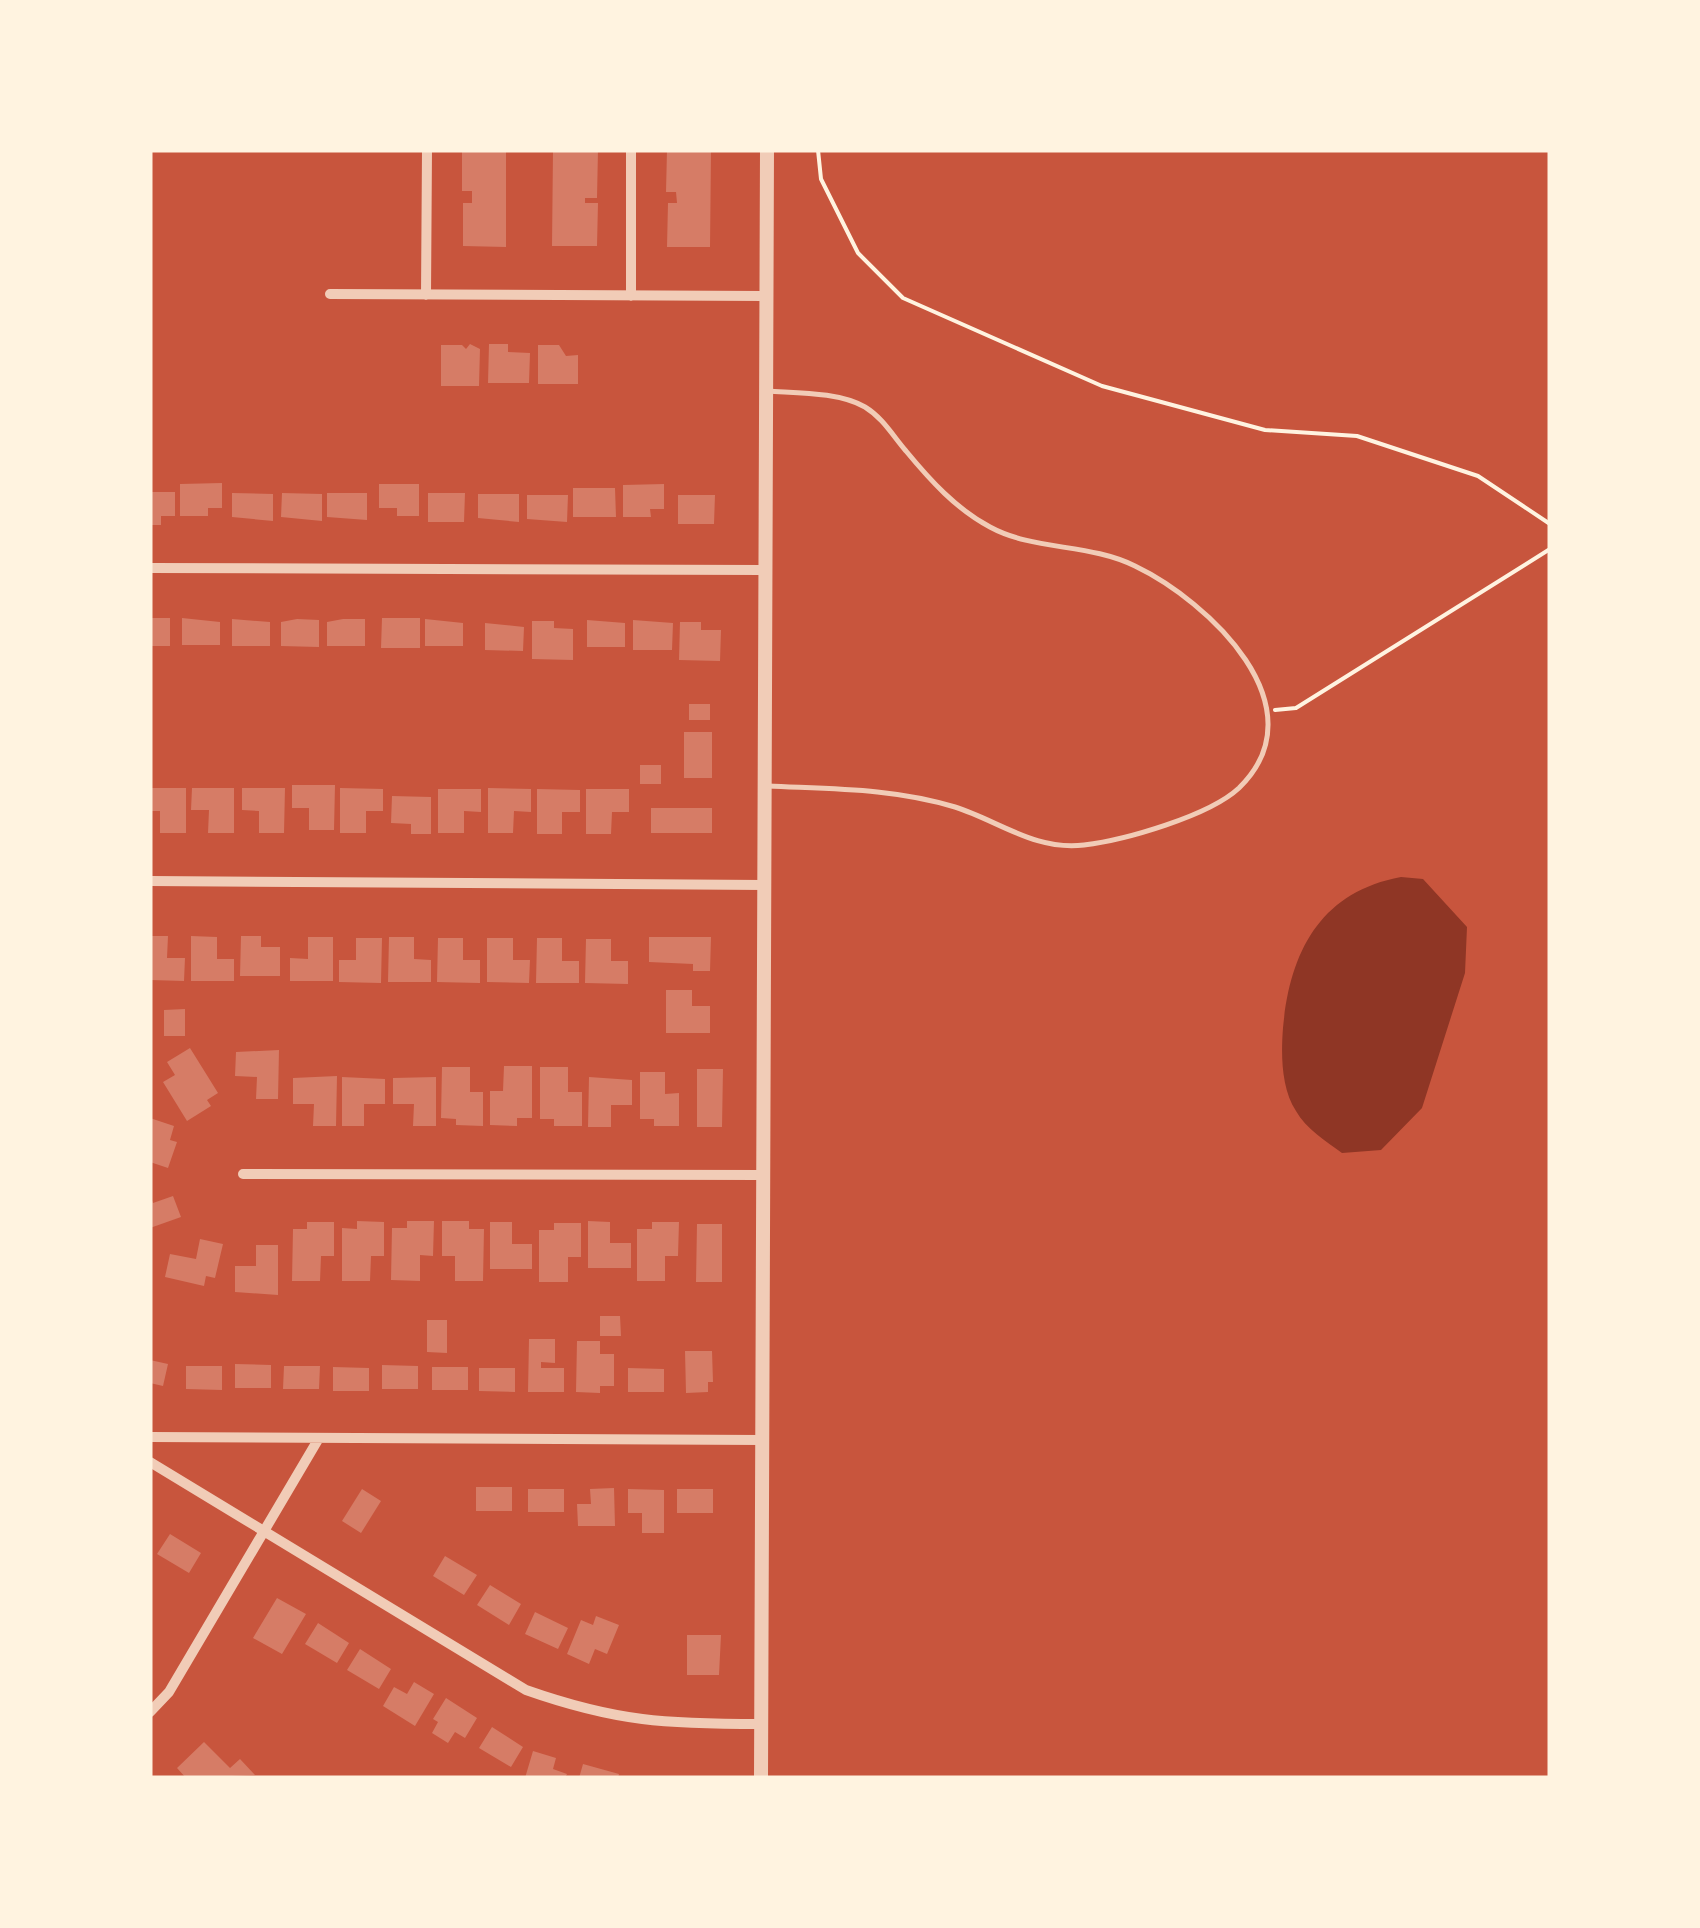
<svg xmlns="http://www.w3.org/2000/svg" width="1700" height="1928" font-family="'Fira Sans Condensed',sans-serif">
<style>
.water{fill:#8f3625}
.building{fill:#d67c66}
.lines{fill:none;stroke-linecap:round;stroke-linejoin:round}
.path{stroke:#fff3e0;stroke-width:4}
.service{stroke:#f1ccb7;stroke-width:5}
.minor{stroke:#f1ccb7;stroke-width:10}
.tertiary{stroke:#f1ccb7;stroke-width:14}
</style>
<rect width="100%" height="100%" fill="#c8553d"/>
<path class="water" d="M1401 877 1423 879 1467 927 1465 973 1422 1108 1381 1150 1342 1153C1326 1141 1306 1129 1296 1111 1281 1088 1281 1054 1283 1028 1290 952 1320 892 1401 877Z"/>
<path class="building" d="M462 150H506V247L463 246V203H472V191H462Z
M553 150H598L597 198H585V203H598L597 246H552Z
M667 150H711L710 247H667L668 203H677L676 192H666Z
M470 344 480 349 479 386H441V345H462L466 349Z
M489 344H508V352L530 353 529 383H488Z
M538 345H559L566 356 578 355V384H538Z
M222 483V508H208V516H180V484Z
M379 484H419V516H397V508H379Z
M664 484V509H650L651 517H623V485Z
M573 488H615L616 517H573Z
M150 492H175V516H161V525H150Z
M232 493 273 494V521L232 517Z
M282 493 322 494V521L281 517Z
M327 493H367V520L327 517Z
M428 493H465L464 522H428Z
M478 494H519V522L478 518Z
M527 495H568L567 522 527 519Z
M678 495H715L714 524H678Z
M150 618H170V646H150Z
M182 618 220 622V645H182Z
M382 618H420V648H381Z
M232 619 270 622V646H232Z
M297 619 319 620V647L281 646V622Z
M343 619H365V646H327V622Z
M425 619 463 623V646H425Z
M587 620 625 623V647H587Z
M633 620 673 623 672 650H633Z
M532 621H554V628L573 629V660L532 659Z
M680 622H701V630H721L720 661 679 660Z
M485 623 524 627 523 651 485 650Z
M689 704H710V720H689Z
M684 732H712V778H684Z
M640 765H661V784H640Z
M292 785H335L334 830H309V808H292Z
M150 788H186V833H160V811H150Z
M192 788H234V833H208L209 810H191Z
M242 788H285L284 833H259V811L242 810Z
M340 788 383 789V811H366V833H340Z
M488 788 531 789V812L514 811 513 833H488Z
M438 789H481V812L464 811V833H438Z
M537 789 580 790V812H562V834H537Z
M586 789H629V812H612L611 834H586Z
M392 796 431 797V834H411V824L391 823Z
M651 808H712V833H651Z
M150 936H168L167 958H185L184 981 150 980Z
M191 936 217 937V959H234V981H191Z
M241 936H261V947H280V976H240Z
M308 937H333V981H290V958L308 959Z
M389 937H414V959L431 960V982H388Z
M649 937H711L710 971H693V964L649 962Z
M356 938H382L381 983 339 982V960H356Z
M438 938H463V960H480V983L437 982Z
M487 938H513V960H530L529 983 487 982Z
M537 938H562V961H579V983H536Z
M586 939H611V961H628V984L585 983Z
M666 990H692V1006H710V1033H666Z
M185 1009V1036H164V1010Z
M190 1048 218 1093 207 1100 211 1106 187 1121 163 1082 175 1075 167 1062Z
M279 1050 278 1099H256L257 1077 235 1076 236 1052Z
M504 1066H532V1118H517V1126L490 1125V1091H503Z
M442 1067H470V1092H483V1126L456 1125V1119L441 1118Z
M540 1067H568V1092H582V1126H554V1119H540Z
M697 1069H723L722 1127H697Z
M640 1072H665V1094L679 1093V1126H654V1119H640Z
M337 1076 336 1126H313L314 1104H293V1078Z
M342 1077 385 1079V1104H364V1126H342Z
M436 1077V1126H413L414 1104H393V1078Z
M589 1077 632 1080V1105H611V1127H588Z
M150 1118 174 1126 170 1140 177 1142 168 1168 150 1162Z
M150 1195 153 1203 173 1196 181 1217 150 1228Z
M357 1221 384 1222V1256H371L370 1281H342V1228L357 1229Z
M407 1221H434L433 1256 420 1255V1281L391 1280 392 1228H407Z
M442 1221H469V1229H484L483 1281H455V1256H442Z
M588 1221 610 1222V1243H631V1268H588Z
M307 1222H334V1256H321L320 1281H292L293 1229H307Z
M490 1222H512V1244H532V1269H490Z
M652 1222H679L678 1256H665V1281H637V1229H652Z
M554 1223H581V1257H568V1282H539V1230H554Z
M697 1224H722V1282H696Z
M200 1239 223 1244 215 1278 206 1276 204 1286 165 1277 170 1254 196 1259Z
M256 1245H278V1295L235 1292V1266H256Z
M600 1316H620L621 1336H600Z
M427 1320H447V1353L427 1352Z
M529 1339H555V1363L541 1362V1368H564V1392H528Z
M577 1341H600V1354H614V1386H600V1393L576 1392Z
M685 1351H712L713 1382H708V1392L686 1393Z
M150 1360 168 1364 163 1386 150 1383Z
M235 1364 271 1365V1388H235Z
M382 1365 418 1366V1389H382Z
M186 1366H222V1390L186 1389Z
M284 1366H320L319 1389H283Z
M333 1367 369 1368V1391H333Z
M432 1367H468V1390H432Z
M479 1368H515V1392L479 1391Z
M628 1368 664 1369V1392H628Z
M476 1487H512V1511H476Z
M614 1488 615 1526H578L577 1504H591L590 1489Z
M362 1489 381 1501 361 1533 342 1521Z
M528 1489H564V1512H528Z
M628 1489 664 1490V1533H642V1513H628Z
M677 1489H713V1513H677Z
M170 1534 201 1553 189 1573 157 1554Z
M445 1556 477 1575 464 1595 433 1576Z
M490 1585 521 1604 509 1625 477 1605Z
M277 1598 306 1614 282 1654 253 1638Z
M535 1612 568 1628 558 1649 525 1634Z
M596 1616 619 1625 607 1654 595 1649 589 1664 567 1654 581 1620 593 1625Z
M318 1623 349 1643 337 1663 305 1644Z
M687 1635H721L719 1675H687Z
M360 1649 391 1669 379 1689 347 1670Z
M414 1682 434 1694 415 1726 383 1706 394 1687 407 1694Z
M446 1698 477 1718 465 1738 455 1732 448 1743 432 1733 438 1722 433 1719Z
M492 1727 523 1747 511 1767 479 1748Z
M204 1742 230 1768 240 1759 255 1775 186 1778 177 1768Z
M533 1751 556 1758 553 1769 567 1774 565 1778H525Z
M583 1764 619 1774 618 1778H579Z"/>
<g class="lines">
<path class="path" d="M818 150 821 179 858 253 903 298 1102 386 1265 430 1357 436 1478 476 1550 524
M1275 710 1296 708 1550 549"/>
<path class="service" d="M768 786C831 789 893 788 955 807 999 821 1035 851 1084 845 1125 840 1209 816 1239 788 1322 707 1208 601 1135 566 1089 543 1034 551 990 527 956 509 930 480 906 451 893 436 883 418 865 407 839 392 797 393 768 391"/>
<path class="minor" d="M330 294 766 296
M426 295 427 150
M631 296V150
M150 568 765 570
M150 881 764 885
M243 1174 763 1175
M150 1437 762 1440
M150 1462 526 1690C617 1722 667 1724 761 1724
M150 1712 169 1692 319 1438"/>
<path class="tertiary" d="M761 1778 767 150"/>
</g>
<rect width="1700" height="1928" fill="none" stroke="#fff3e0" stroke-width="305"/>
</svg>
